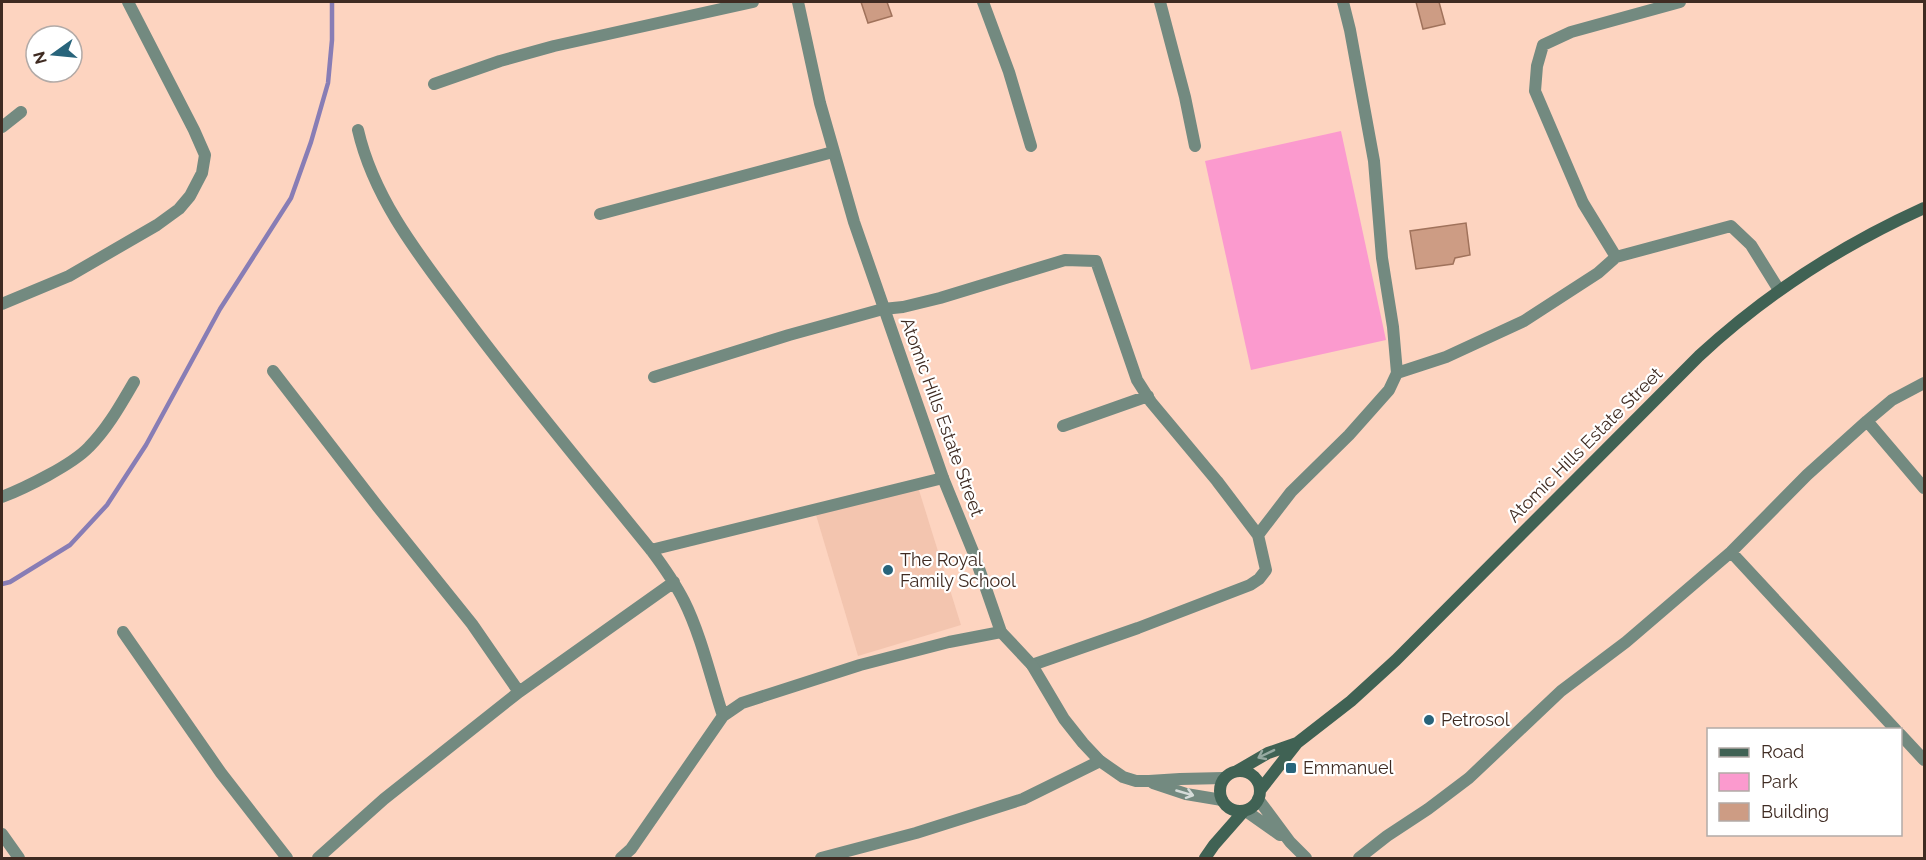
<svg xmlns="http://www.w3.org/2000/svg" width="1926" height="860" font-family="Raleway,sans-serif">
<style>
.built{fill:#f3c5af}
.green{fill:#fb9ace}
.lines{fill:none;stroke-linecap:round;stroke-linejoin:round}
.stream{stroke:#887db5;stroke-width:4.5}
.building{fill:#cd9c84;stroke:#a0725b;stroke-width:1.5}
.minor{stroke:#738a80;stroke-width:12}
.tertiary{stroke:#738a80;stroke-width:12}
.secondary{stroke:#406254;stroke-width:12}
.oneway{stroke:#96a9a1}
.oneway2{stroke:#d5dcd9}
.poi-dot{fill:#28647b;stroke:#fff;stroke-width:2}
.labels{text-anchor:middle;stroke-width:4.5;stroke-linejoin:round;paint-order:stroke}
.street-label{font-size:18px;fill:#3f2b22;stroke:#fff}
.poi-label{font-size:18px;fill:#3f2b22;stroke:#fff;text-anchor:start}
</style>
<rect width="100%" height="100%" fill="#fdd4c0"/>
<path class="built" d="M918 487 961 625 858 656 816 515Z"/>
<path class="green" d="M1341 131 1386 340 1251 370 1205 161Z"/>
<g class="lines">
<path class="stream" d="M2 584 10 582 70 545 107 505 146 445 220 309 291 198 311 142 328 83 332 40V2"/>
</g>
<path class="building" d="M861 2H887L892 16 868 23Z
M1416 2H1439L1445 24 1423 29Z
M1466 223 1470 255 1455 258 1453 264 1416 269 1410 231Z"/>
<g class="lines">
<path class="minor" d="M983 2 1009 72 1031 146
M1160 2 1185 97 1195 146
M434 84 500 61 554 46 753 2
M2 127 21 112
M358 130C374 200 421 258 463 314 523 395 588 472 651 550 663 566 675 583 684 601 701 635 711 679 723 716
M600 214 833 152
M1616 257 1583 203 1535 91 1537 66 1543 45 1571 32 1680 2
M2 304 69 276 157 225 179 209 190 196 202 173 205 155 194 130 128 2
M273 371 378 507 472 624 519 692
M1397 373 1446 357 1524 321 1598 273 1616 257 1731 226 1751 245 1779 290
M654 377 789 335 883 309 903 307 940 298 1065 260 1096 261 1137 380 1151 402 1217 481 1258 535
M1867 421 1924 488
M1063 426 1148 396
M2 497C25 488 72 465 89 447 108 428 121 404 134 382
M651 550 943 478
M1731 552 1896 730
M123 632 221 773 287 858
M1032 665 1138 628 1250 585 1259 579 1266 570 1258 535 1291 492 1349 435 1389 390 1397 373 1393 327 1382 258 1374 161 1350 30 1343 2
M1900 734 1924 760
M2 834 19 858
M318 858 384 799 519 692 674 582
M621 858 631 849 723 716 742 703 860 665 949 642 1001 632
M821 858 916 833 1023 799 1100 761
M1359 858 1387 836 1428 809 1469 778 1561 691 1626 642 1731 552 1807 475 1867 421 1892 400 1924 383"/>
<path class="tertiary" d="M798 2 820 103 854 222 943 478 974 554 1001 632 1032 665 1064 719 1083 743 1100 761 1123 777 1136 781H1149L1180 779 1224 778
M1153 783 1186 794 1222 800
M1258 799 1290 842 1306 858
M1246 811 1280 835"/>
<path class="secondary" d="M1220 791a20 20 0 1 1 40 0a20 20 0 1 1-40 0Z
M1237 771 1268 753 1297 743 1351 701 1396 660 1699 356C1767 293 1840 246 1924 208
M1261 789 1297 743
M1205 858 1214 845 1243 812"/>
</g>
<defs><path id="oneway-shaft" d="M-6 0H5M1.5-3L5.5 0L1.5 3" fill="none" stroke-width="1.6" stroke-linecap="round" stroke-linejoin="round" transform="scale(1.5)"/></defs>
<use class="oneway" href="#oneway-shaft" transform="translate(1266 754) rotate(154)"/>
<use class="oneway2" href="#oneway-shaft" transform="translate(1185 793) rotate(16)"/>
<g class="poi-dot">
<circle cx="888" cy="570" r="6"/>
<circle cx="1429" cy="720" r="6"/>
<rect x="1285" y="762" width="12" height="12" rx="3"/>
</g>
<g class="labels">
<g class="street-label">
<text transform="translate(942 417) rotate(70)" y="6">Atomic Hills Estate Street</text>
<text transform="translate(1585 445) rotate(-45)" y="6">Atomic Hills Estate Street</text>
</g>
<g class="poi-label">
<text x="900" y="566">The Royal<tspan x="900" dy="21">Family School</tspan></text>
<text x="1441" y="726">Petrosol</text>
<text x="1303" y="774">Emmanuel</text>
</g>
</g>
<rect width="1926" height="860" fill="none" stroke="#3f2b22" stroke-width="6"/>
<rect x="1707" y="728" width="195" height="108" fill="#ffffff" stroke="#b2aaa7" stroke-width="1.5"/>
<rect x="1719" y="748" width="30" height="9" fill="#406254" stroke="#b2aaa7" stroke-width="1.5"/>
<text x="1761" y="758" font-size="18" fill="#3f2b22">Road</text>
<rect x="1719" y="773" width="30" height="18" fill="#fb9ace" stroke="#b2aaa7" stroke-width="1.5"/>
<text x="1761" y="788" font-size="18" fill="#3f2b22">Park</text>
<rect x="1719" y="803" width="30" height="18" fill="#cd9c84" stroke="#b2aaa7" stroke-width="1.5"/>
<text x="1761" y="818" font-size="18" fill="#3f2b22">Building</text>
<g transform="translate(54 54) rotate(255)"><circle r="28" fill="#ffffff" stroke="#b2aaa7" stroke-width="1.5"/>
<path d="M0-4.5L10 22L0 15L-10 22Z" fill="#28647b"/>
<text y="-9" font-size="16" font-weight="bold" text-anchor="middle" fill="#3f2b22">N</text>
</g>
</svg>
